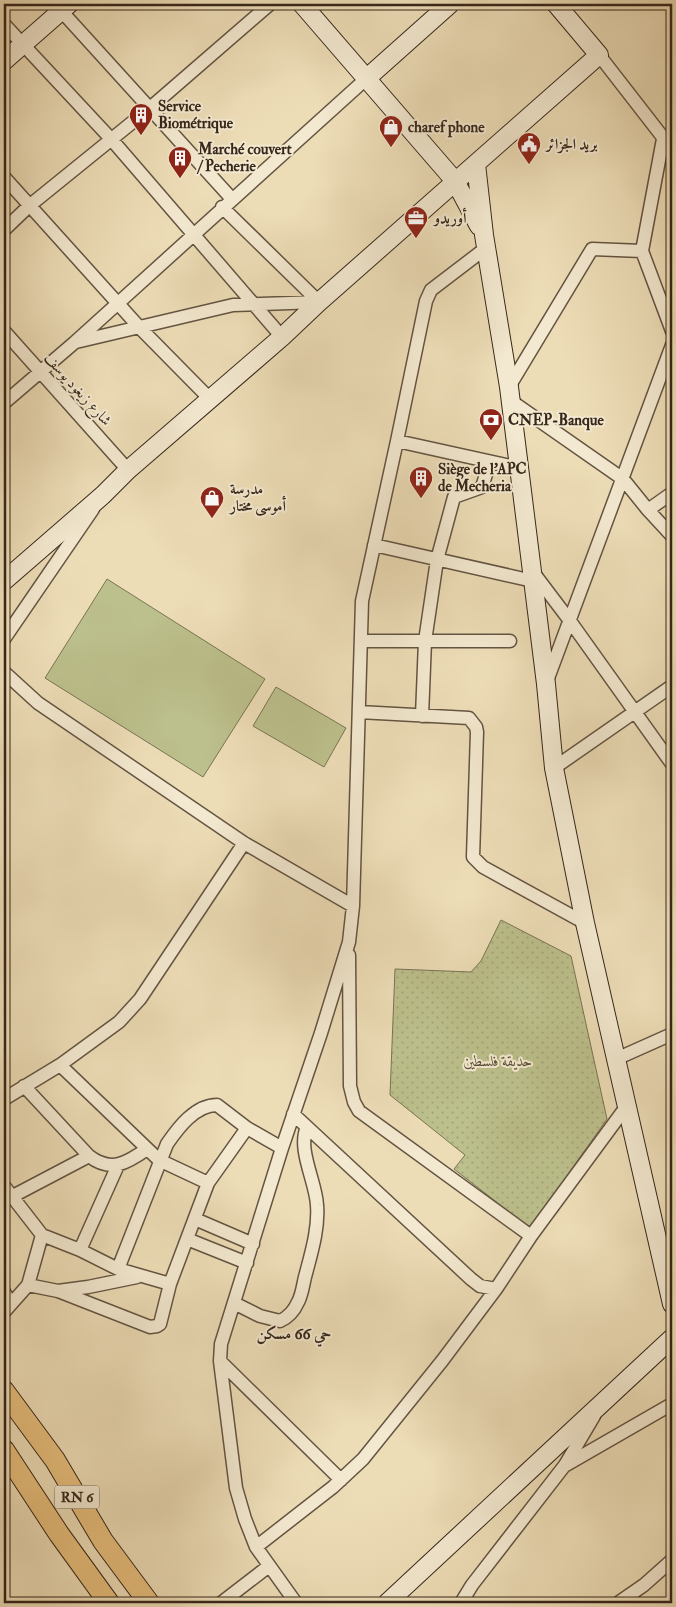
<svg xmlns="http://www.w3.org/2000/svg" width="676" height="1607" font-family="'IM FELL Double Pica',Amiri,serif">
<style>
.garden{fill:url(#garden-dots);stroke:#797454}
.pitch{fill:#bcc08c;stroke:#797454}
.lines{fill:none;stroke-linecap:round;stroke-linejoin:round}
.street-casing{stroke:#645442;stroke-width:15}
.secondary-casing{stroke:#36271b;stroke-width:20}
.primary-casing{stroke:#36271b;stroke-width:22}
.street{stroke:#f3e9d0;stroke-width:12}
.secondary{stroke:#f3e9d0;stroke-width:18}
.primary{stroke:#e6be7c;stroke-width:20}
.labels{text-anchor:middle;stroke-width:4;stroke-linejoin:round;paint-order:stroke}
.shield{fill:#f3e9d0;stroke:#6f6151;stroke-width:1}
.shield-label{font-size:14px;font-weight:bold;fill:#36271b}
.poi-label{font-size:15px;font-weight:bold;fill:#36271b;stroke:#f3e9d0;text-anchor:start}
.street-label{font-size:15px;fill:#36271b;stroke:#f3e9d0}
.park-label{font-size:15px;font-style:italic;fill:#584d37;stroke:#f3e9d0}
.neighbourhood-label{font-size:16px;font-weight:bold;fill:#36271b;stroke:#f3e9d0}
</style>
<defs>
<pattern id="garden-dots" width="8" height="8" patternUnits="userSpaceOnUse" patternTransform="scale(1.25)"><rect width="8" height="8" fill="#bcc08c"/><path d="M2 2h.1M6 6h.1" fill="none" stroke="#a2a578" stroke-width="1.8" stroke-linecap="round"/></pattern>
</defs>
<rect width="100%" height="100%" fill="#edddb7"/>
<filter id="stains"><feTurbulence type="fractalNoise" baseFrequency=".004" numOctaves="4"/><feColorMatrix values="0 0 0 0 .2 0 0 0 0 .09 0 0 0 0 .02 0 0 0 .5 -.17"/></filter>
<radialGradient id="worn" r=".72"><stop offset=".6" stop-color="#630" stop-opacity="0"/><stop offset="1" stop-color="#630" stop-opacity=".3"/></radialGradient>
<path class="garden" d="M501 920 571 956 607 1119 530 1228 454 1169 465 1155 390 1095 395 969 471 972 481 961Z"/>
<path class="pitch" d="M107 579 265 679 203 777 45 678Z
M276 687 346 728 324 767 253 726Z"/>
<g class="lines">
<g class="street-casing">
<path id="street" d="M55 4 232 199
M4 24 112 140 282 337
M599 55 672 149
M663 139 642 251 672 331
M4 177 140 328 210 399
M222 207 319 302
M4 230 29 206 150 108 270 4
M4 331 128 470
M76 342 233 305 319 302
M509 387 592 249 642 251
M511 401 623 479 648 510 672 536
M4 403 74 343 367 78
M397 441 519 468
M648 510 672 493
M374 545 533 581
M533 572 570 621 672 764
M4 639 93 509
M361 641H510
M4 672 38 703 244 843 353 906
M547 681 672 345
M359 712 469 718 476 727 477 732 473 857 483 867 585 923
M422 716 425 641 437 560 454 497 482 487 490 462
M554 768 672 686
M349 955 350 1086 354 1102 359 1111 531 1236
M616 1059 672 1034
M60 1065 159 1160 208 1183
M24 1086 89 1156C111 1173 127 1163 147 1149
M4 1099 60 1065 119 1022 140 999 244 843
M293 1114 471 1279 480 1286 496 1289 531 1236 626 1107
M4 1186 42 1235 80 1250 118 1269 170 1284
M11 1197 89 1156
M195 1219 253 1244
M187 1239 247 1263
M80 1250 118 1165
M118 1269 167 1144C178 1128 195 1105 217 1105L247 1128 282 1148
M28 1285 58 1291 88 1287 137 1277
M58 1291 150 1327 157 1326 160 1324 170 1284 208 1183 247 1128
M4 1292 11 1304
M234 1303 260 1316 280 1321C289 1317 294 1311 298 1302 302 1295 303 1285 305 1277 311 1254 319 1229 317 1205 316 1182 297 1149 307 1127
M4 1312 28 1285 42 1235
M220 1361 341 1480
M566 1465 672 1404
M256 1547 333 1487 363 1459 442 1361 496 1289
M221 1603 269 1566
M296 1603 256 1547 245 1519 236 1488 220 1361 221 1344 282 1148 321 1033 349 942 353 906 362 601 397 441 426 301 431 290 486 248
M461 1603 472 1585 565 1465 594 1416
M618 1603 644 1585 672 1560"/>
</g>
<g class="secondary-casing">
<path id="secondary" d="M302 4 455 181 479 226
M4 61 69 4
M367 78 450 4
M476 164 484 235 509 387 546 684 554 768 585 923 672 1304
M4 581 103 495 128 470 282 337 319 302 599 55 556 4
M387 1603 672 1338"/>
</g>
<g class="primary-casing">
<path id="primary" d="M4 1391 55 1460 103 1541 149 1603
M4 1450 59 1534 109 1603"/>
</g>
<use href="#street" class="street"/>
<use href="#secondary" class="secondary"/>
<use href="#primary" class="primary"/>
</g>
<defs>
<g id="building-pin" transform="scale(1.25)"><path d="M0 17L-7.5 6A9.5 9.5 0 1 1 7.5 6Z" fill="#8f2418" stroke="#f3e9d0"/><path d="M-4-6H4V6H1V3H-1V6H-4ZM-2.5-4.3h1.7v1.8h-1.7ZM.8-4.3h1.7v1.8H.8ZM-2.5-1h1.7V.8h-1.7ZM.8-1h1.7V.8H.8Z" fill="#fff"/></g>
<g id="shop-pin" transform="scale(1.25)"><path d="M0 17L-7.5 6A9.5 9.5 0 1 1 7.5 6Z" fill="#8f2418" stroke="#f3e9d0"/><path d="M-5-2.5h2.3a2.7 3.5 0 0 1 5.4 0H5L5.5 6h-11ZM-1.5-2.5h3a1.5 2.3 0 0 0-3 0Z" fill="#fff"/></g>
<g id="civic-pin" transform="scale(1.25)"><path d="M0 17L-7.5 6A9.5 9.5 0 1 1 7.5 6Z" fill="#8f2418" stroke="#f3e9d0"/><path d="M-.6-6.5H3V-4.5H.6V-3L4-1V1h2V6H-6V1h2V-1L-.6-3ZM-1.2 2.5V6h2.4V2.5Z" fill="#fff"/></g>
<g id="office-pin" transform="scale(1.25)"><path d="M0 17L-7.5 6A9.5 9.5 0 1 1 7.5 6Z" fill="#8f2418" stroke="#f3e9d0"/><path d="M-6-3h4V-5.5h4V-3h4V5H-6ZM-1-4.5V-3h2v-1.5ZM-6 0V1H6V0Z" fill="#fff"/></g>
<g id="bank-pin" transform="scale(1.25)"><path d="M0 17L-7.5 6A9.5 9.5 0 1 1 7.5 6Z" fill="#8f2418" stroke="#f3e9d0"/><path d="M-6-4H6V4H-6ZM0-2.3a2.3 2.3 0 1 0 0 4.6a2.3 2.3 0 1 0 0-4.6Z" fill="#fff"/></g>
</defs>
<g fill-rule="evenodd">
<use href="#building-pin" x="141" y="115"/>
<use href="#shop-pin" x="391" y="127"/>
<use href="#civic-pin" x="529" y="144"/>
<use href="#building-pin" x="180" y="158"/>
<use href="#office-pin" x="416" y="218"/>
<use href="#bank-pin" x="491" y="420"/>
<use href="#building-pin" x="421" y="478"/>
<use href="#shop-pin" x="212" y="498"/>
</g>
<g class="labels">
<rect class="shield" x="54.5" y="1485.5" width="45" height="23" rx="4"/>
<g class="shield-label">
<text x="77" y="1502">RN 6</text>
</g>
<g class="poi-label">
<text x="158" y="111">Service<tspan x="158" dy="17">Biométrique</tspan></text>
<text x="408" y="132">charef phone</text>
<text x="546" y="149">بريد الجزائر</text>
<text x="198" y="154">Marché couvert<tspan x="198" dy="17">/ Pecherie</tspan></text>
<text x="434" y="223">أوريدو</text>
<text x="508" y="425">CNEP-Banque</text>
<text x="438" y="474">Siège de l'APC<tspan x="438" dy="17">de Mecheria</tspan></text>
<text x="230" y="494">مدرسة<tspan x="230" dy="17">أموسى مختار</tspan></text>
</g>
<g class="street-label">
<text transform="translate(78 389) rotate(48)" y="5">شارع زيغود يوسف</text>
</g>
<g class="park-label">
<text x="498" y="1066">حديقة فلسطين</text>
</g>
<g class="neighbourhood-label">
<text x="294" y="1339">حي 66 مسكن</text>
</g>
</g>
<rect width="676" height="1607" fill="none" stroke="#edddb7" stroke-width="20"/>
<rect x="5" y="5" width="666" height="1597" fill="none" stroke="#36271b" stroke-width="2.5"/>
<rect x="10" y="10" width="656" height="1587" fill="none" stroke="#36271b"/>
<rect width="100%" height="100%" filter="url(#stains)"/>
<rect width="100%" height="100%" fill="url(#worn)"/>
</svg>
